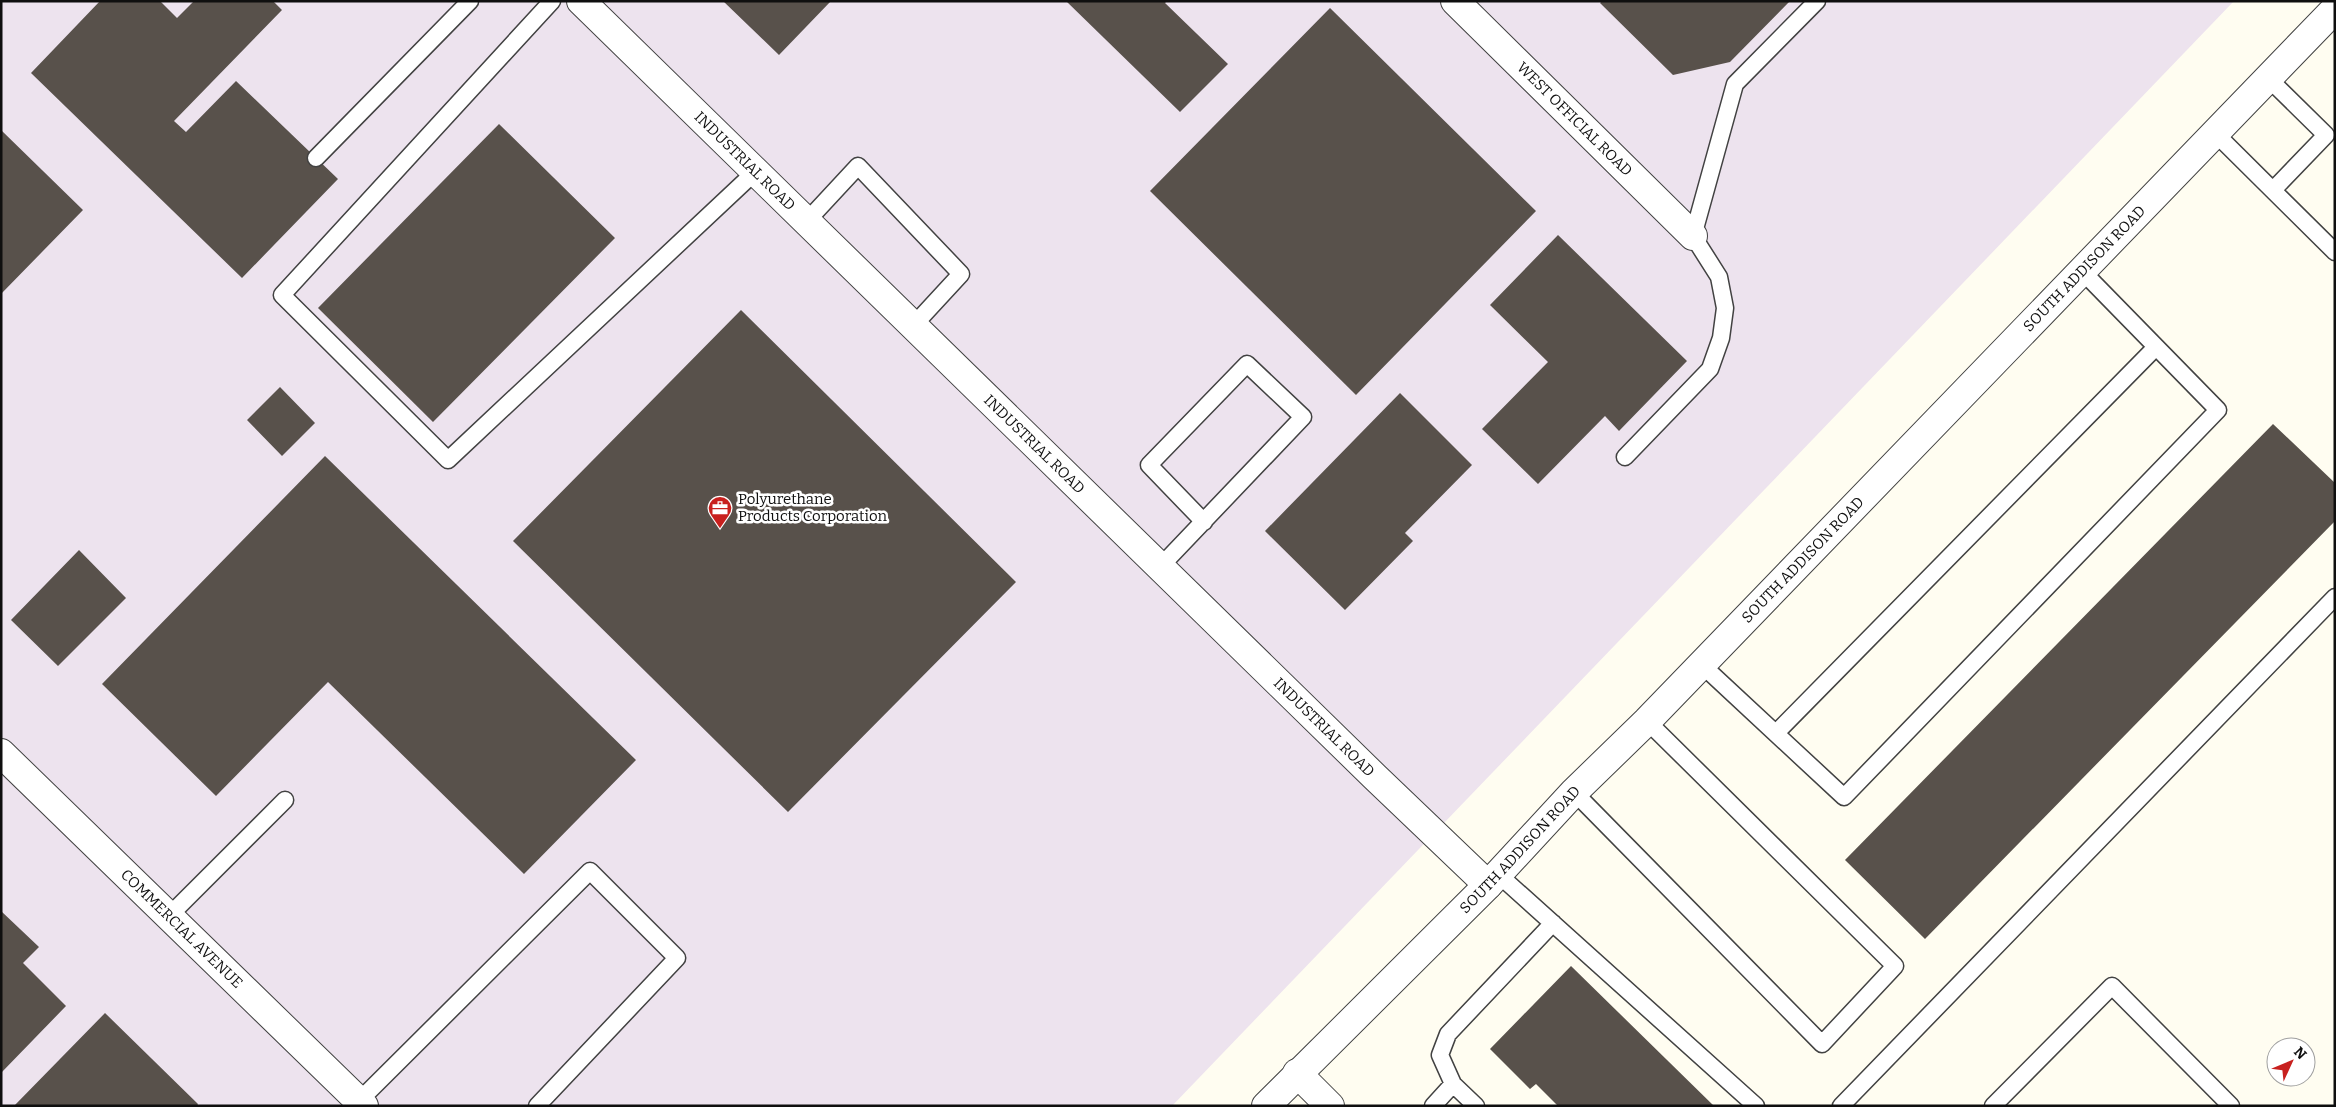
<svg xmlns="http://www.w3.org/2000/svg" width="2336" height="1107" font-family="Bitter,serif">
<style>
.industrial{fill:#ede3ee}
.building{fill:#58514b}
.lines{fill:none;stroke-linecap:round;stroke-linejoin:round}
.service-casing{stroke:#424242;stroke-width:19}
.minor-casing{stroke:#424242;stroke-width:30}
.tertiary-casing{stroke:#424242;stroke-width:30}
.service{stroke:#fff;stroke-width:16}
.minor{stroke:#fff;stroke-width:28}
.tertiary{stroke:#fff;stroke-width:28}
.labels{text-anchor:middle;stroke-width:5;stroke-linejoin:round;paint-order:stroke}
.street-label{font-size:15px;fill:#0f0f0f;stroke:#fff}
.poi-label{font-size:15px;fill:#0f0f0f;stroke:#fff;text-anchor:start}
</style>
<rect width="100%" height="100%" fill="#fffdf1"/>
<path class="industrial" d="M1 1H2234L1172 1106H1Z"/>
<path class="building" d="M100 1H160L177 18 194 1H273L282 10 174 121 186 132 236 81 338 179 242 278 31 73Z
M723 1H831L779 55Z
M1066 1H1167L1165 3 1228 64 1180 112Z
M1602 1H1790L1730 62 1673 75 1600 3Z
M1330 8 1536 211 1356 395 1150 191Z
M499 124 615 238 433 422 318 308Z
M1 130 83 210 1 294Z
M1558 235 1687 361 1619 431 1605 416 1538 484 1482 429 1548 362 1490 305Z
M741 310 1016 582 788 812 513 541Z
M280 387 315 423 282 456 247 420Z
M1400 393 1472 465 1405 533 1413 541 1345 610 1265 531Z
M2273 424 2335 483V521L1925 939 1845 860Z
M325 456 636 760 524 874 328 682 216 796 102 684Z
M79 550 126 598 58 666 11 620Z
M1 911 39 947 23 963 66 1006 1 1073Z
M1571 966 1714 1106H1558L1536 1084 1530 1089 1490 1049Z
M105 1013 198 1104 197 1106H14Z"/>
<g class="lines">
<g class="service-casing">
<path id="service" d="M552 1 282 295 448 460 755 172
M2268 78 2326 135 2273 190
M2215 133 2335 252
M316 158 470 1
M806 222 858 166 961 274 913 326
M1625 457 1710 369 1721 338 1725 308 1719 277 1693 236 1735 84 1817 1
M1160 567 1303 417 1247 364 1149 465 1204 522
M1701 664 1844 797 2218 410 2082 271
M1776 733 2156 347
M1574 792 1822 1044 1895 966 1647 721
M1498 874 1756 1106
M169 916 285 800
M359 1101 590 871 677 958 537 1106
M1433 1106 1453 1084
M1476 1106 1453 1084 1440 1055 1448 1034 1553 923
M1841 1106 2335 597
M1993 1106 2112 986 2231 1106"/>
</g>
<g class="minor-casing">
<g id="minor">
<path id="s1" d="M581 1 1375 777 1488 885"/>
<path id="s2" d="M1455 1 1693 236"/>
<path id="s3" d="M1 753 364 1106"/>
<path d="M1297 1073 1330 1106"/>
</g>
</g>
<g class="tertiary-casing">
<g id="tertiary">
<path id="s4" d="M1266 1106 1488 885 1574 792 1647 721 2335 9"/>
</g>
</g>
<use href="#service" class="service"/>
<use href="#minor" class="minor"/>
<use href="#tertiary" class="tertiary"/>
</g>
<defs>
<g id="office-pin" transform="scale(1.25)"><path d="M0 17L-7.5 6A9.5 9.5 0 1 1 7.5 6Z" fill="#c8201e" stroke="#fff"/><path d="M-6-3h4V-5.5h4V-3h4V5H-6ZM-1-4.5V-3h2v-1.5ZM-6 0V1H6V0Z" fill="#fff"/></g>
</defs>
<g fill-rule="evenodd">
<use href="#office-pin" x="720" y="508"/>
</g>
<g class="labels">
<g class="street-label">
<text dy="5" stroke="none"><textPath href="#s2" startOffset="168">WEST OFFICIAL ROAD</textPath></text>
<text dy="5" stroke="none"><textPath href="#s1" startOffset="229">INDUSTRIAL ROAD</textPath></text>
<text dy="5" stroke="none"><textPath href="#s4" startOffset="1171">SOUTH ADDISON ROAD</textPath></text>
<text dy="5" stroke="none"><textPath href="#s1" startOffset="634">INDUSTRIAL ROAD</textPath></text>
<text dy="5" stroke="none"><textPath href="#s4" startOffset="766">SOUTH ADDISON ROAD</textPath></text>
<text dy="5" stroke="none"><textPath href="#s1" startOffset="1039">INDUSTRIAL ROAD</textPath></text>
<text dy="5" stroke="none"><textPath href="#s4" startOffset="361">SOUTH ADDISON ROAD</textPath></text>
<text dy="5" stroke="none"><textPath href="#s3" startOffset="252">COMMERCIAL AVENUE</textPath></text>
</g>
<g class="poi-label">
<text x="738" y="504">Polyurethane<tspan x="738" dy="17">Products Corporation</tspan></text>
</g>
</g>
<rect width="2336" height="1107" fill="none" stroke="#0f0f0f" stroke-width="5"/>
<g transform="translate(2291 1062) rotate(46)"><circle r="24" fill="#ffffff" stroke="#9f9f9f"/>
<path d="M0-4L9 19L0 12L-9 19Z" fill="#c8201e"/>
<text y="-8" font-size="14" font-weight="bold" text-anchor="middle" fill="#0f0f0f">N</text>
</g>
</svg>
